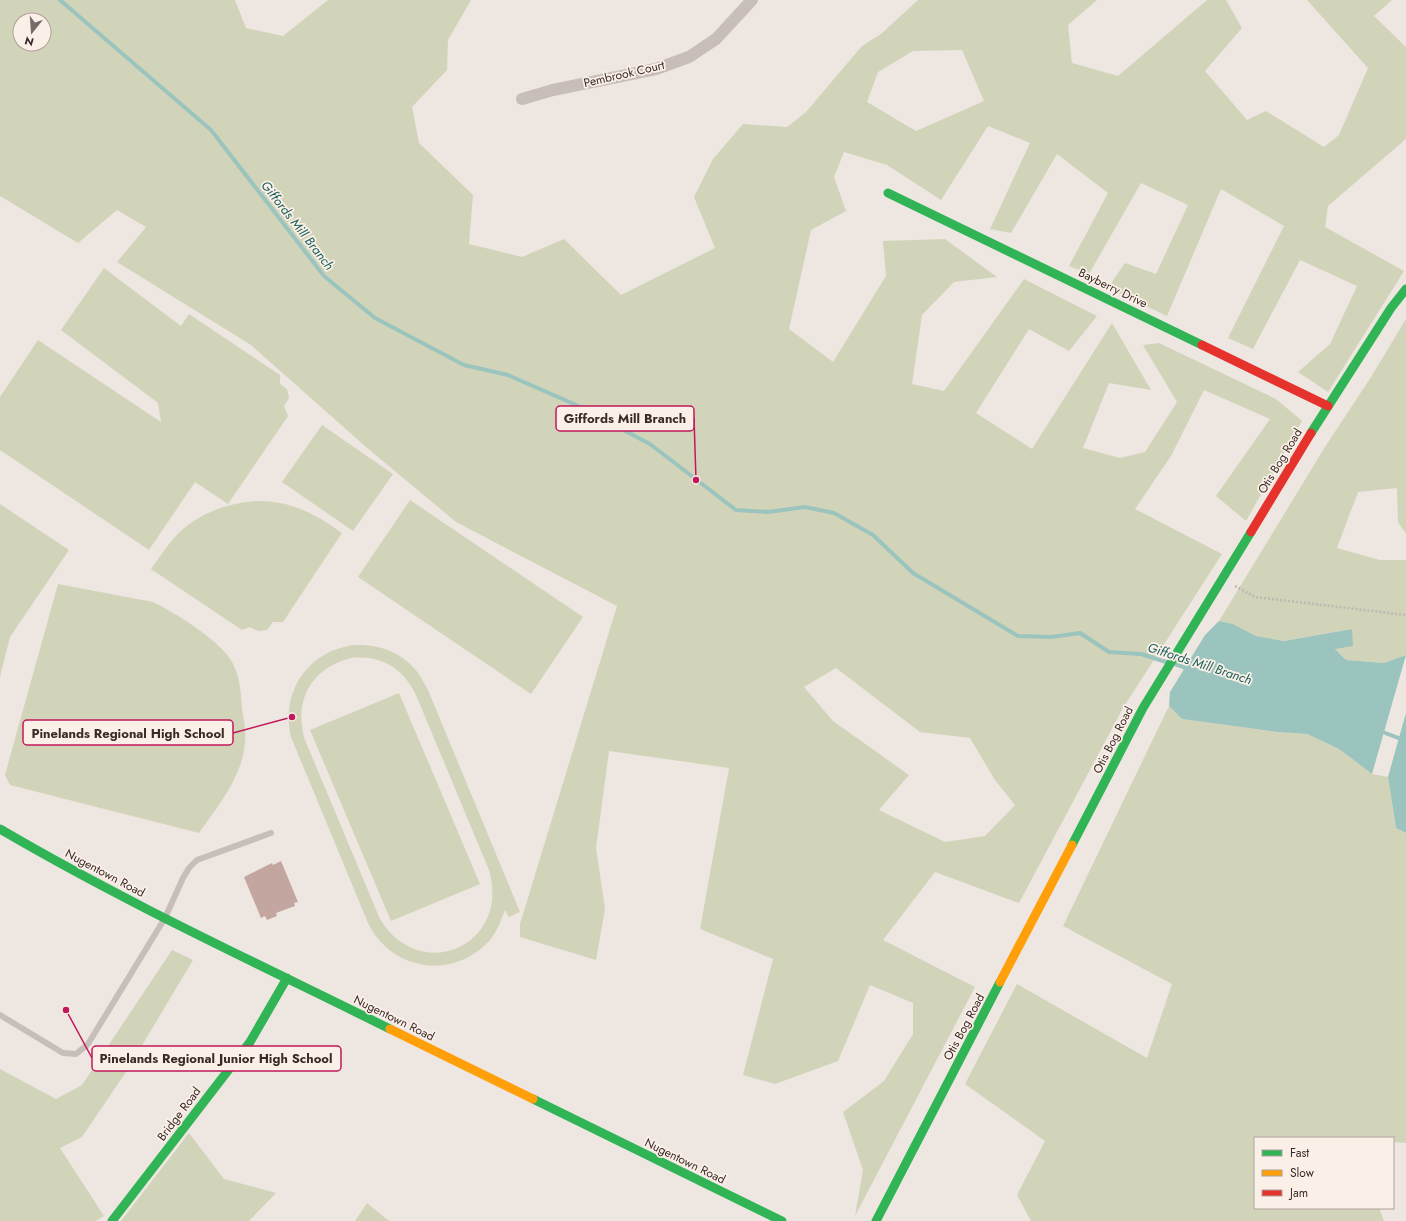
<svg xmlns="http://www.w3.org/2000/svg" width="1406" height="1221" font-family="Jost,sans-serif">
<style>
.green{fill:#d2d4b9;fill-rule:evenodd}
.water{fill:#9bc4be}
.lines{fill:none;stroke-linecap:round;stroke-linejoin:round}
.stream{stroke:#9bc4be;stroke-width:4}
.building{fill:#c4a6a1}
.path{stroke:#c0b6b2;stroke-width:2.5;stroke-dasharray:2 2;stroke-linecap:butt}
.lane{stroke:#c8beb9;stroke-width:6}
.street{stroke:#c8beb9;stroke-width:12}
.fast{stroke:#30b455;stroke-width:9}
.slow{stroke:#ff9f0a;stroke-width:9}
.jam{stroke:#e5322d;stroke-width:9}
.labels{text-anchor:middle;stroke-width:3.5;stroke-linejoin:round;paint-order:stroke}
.street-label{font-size:12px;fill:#392a27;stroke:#fbf0e8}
.water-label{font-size:13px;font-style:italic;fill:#185f5a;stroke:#fbf0e8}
.leader{fill:none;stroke:#c2185b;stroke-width:1.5}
.callout-dot{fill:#c2185b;stroke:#fbf0e8;stroke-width:1.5}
.callout{fill:#fbf0e8;stroke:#c2185b;stroke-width:1.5}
.callout-label{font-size:13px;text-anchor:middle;font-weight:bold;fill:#392a27}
</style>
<rect width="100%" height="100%" fill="#eee6e1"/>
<path class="green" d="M0 0H235L246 28 283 36 328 0H471L448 40 447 70 412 107 419 143 473 195 469 244 522 257 564 239 621 295 715 248 694 197 713 159 743 124 787 127 806 112 862 46 881 34 918 0H1097L1068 25 1072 63 1118 76 1207 0H1226L1242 28 1205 71 1247 120 1266 111 1324 147 1339 135 1368 68 1307 0H1392L1374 16 1406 47V139L1328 206 1325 227 1404 271 1328 392 1298 372 1330 344 1357 286 1300 260 1253 349 1228 338 1284 226 1221 189 1167 316 1108 288 1125 263 1156 274 1188 205 1141 183 1089 274 1069 266 1108 193 1057 154 1011 233 990 229 1030 143 988 126 941 200 887 165 844 152 834 177 846 211 811 230 789 329 833 362 886 276 883 241 945 239 997 277 954 282 922 315 912 384 944 391 1024 279 1097 316 1069 351 1029 329 976 413 1032 449 1112 323 1151 390 1109 383 1083 448 1120 458 1145 452 1177 402 1143 345 1159 343 1276 399 1302 421 1246 521 1216 496 1270 419 1204 390 1171 456 1135 509 1222 554 1123 708 1019 903 935 872 883 940 975 987 855 1216 863 1170 843 1112 884 1081 913 1034V1003L870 985 838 1061 775 1084 743 1075 773 959 700 929 729 768 609 751 596 848 605 909 596 960 520 937V924L617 606 456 522 366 447 251 345 117 262 146 227 117 210 78 243 0 196ZM20 20H44V44H20ZM962 50 984 101 916 131 867 102 878 72 913 51ZM836 668 920 732 970 738 995 780 1015 805 985 836 945 842 879 810 909 775 833 721 804 687Z
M104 268 181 326 189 314 280 375V384L287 389 289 398 284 406 288 416 228 504 195 482 149 550 0 450V397L38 340 161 422 158 403 61 330Z
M1406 319V534L1398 522 1397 488 1358 492 1337 548 1380 560H1406V655L1384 663 1346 660 1335 649 1352 629 1284 641 1256 636 1233 624 1219 621 1325 447 1371 377Z
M322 425 393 474 353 531 282 482Z
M410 500 583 617 531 694 358 577Z
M256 501C292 501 314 513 342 533L283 622H273L267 630 258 631 250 627 242 630 151 569C158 559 165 549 173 539 194 515 225 503 256 501Z
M0 504 69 550 10 637 0 677Z
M58 584 153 602C174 612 221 641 232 662 240 676 241 693 242 709 244 720 246 731 245 742 243 776 218 806 199 833L10 785 5 775Z
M353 645C376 644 399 650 415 669 420 675 424 683 428 690L520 912 509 917 505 910C501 921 497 931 490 940 454 981 391 971 368 923L291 737C283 704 296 670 326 654 334 649 344 647 353 645ZM351 658C381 655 403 668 416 695L489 870C511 946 420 985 380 919L305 740C293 701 311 668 351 658Z
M399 693 480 884 391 921 310 730Z
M1169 706 1182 719 1277 732 1307 734 1339 749 1372 774 1388 777 1396 828 1406 833V1143L1393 1142V1138H1255V1208H1379L1384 1221H1031L1017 1195 1045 1141 965 1084 1017 984 1147 1058 1172 984 1063 926Z
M172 950 193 960 128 1069 82 1137 60 1148 104 1216 96 1221H0V1069L56 1099 82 1085Z
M189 1133 224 1179 276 1193 249 1221H121Z
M367 1203 389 1221H355Z"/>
<path class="water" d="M1219 621 1233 624 1256 636 1284 641 1352 629 1353 646 1335 649 1346 660 1384 663 1406 655 1372 774 1339 749 1307 734 1277 732 1182 719 1169 706 1170 692 1205 635Z
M1406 713V833L1396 828 1388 777Z"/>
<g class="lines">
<path class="stream" d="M60 0 211 130 324 276 375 318 464 365 508 375 574 404 650 444 736 510 768 512 805 507 834 513 873 535 913 573 1018 636 1051 637 1080 633 1109 652 1141 654 1166 662
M1175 664 1189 669
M1380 731 1406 741"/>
</g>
<path class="building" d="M281 861 298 902 294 903 295 906 276 913 277 916 267 920 265 916 261 918 244 877 272 863 273 865Z"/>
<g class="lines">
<path class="path" d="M1235 586 1255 597 1406 615"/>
<path class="lane" d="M0 1015 63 1053 76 1054 88 1044 165 918 183 878 189 868 197 860 271 833"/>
<path class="street" d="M522 99 553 90 656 69 689 57 716 39 752 0"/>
<path class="fast" d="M888 193 1202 345
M1311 433 1391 308 1406 289
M0 829C126 903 259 964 390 1029
M1072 845 1143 708 1251 532
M533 1099 782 1221
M112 1221 250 1042 287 978
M876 1221 1000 982"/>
<path class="slow" d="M1000 982 1072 845
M390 1029 533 1099"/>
<path class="jam" d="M1202 345 1328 406
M1251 532 1311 433"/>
</g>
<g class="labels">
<g class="street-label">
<text transform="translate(624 74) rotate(-13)" y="4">Pembrook Court</text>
<text transform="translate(1113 288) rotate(26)" y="4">Bayberry Drive</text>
<text transform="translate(1280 461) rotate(-59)" y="4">Otis Bog Road</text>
<text transform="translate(1113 740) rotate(-63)" y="4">Otis Bog Road</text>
<text transform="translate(105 873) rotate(28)" y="4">Nugentown Road</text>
<text transform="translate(394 1018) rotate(26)" y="4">Nugentown Road</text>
<text transform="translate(964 1027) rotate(-62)" y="4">Otis Bog Road</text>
<text transform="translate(179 1114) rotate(-53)" y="4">Bridge Road</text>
<text transform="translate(685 1161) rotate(26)" y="4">Nugentown Road</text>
</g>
<g class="water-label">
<text transform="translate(298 225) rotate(52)" y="5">Giffords Mill Branch</text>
<text transform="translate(1200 663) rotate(18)" y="5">Giffords Mill Branch</text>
</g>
</g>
<path class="leader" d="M696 480L694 418M292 717L233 733M66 1010L92 1058"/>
<g class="callout-dot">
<circle cx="696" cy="480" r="4"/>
<circle cx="292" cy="717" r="4"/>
<circle cx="66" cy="1010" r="4"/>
</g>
<g class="callout">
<rect x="556" y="406" width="138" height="25" rx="4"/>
<rect x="23" y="720" width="210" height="25" rx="4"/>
<rect x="92" y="1046" width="249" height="25" rx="4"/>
</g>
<g class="callout-label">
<text x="625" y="423">Giffords Mill Branch</text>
<text x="128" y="738">Pinelands Regional High School</text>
<text x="216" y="1063">Pinelands Regional Junior High School</text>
</g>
<rect x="1254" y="1137" width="140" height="72" fill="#fbf0e8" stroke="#ada19b"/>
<rect x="1262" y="1150" width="20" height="6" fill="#30b455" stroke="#ada19b"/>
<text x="1290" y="1157" font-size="12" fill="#392a27">Fast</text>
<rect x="1262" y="1170" width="20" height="6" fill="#ff9f0a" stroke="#ada19b"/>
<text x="1290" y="1177" font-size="12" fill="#392a27">Slow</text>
<rect x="1262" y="1190" width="20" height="6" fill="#e5322d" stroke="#ada19b"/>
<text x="1290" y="1197" font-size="12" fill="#392a27">Jam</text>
<g transform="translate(32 32) rotate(197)"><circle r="19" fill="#fbf0e8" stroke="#ada19b"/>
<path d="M0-3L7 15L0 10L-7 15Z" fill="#786c68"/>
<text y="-6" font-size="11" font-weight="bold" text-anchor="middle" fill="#392a27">N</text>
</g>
</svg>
